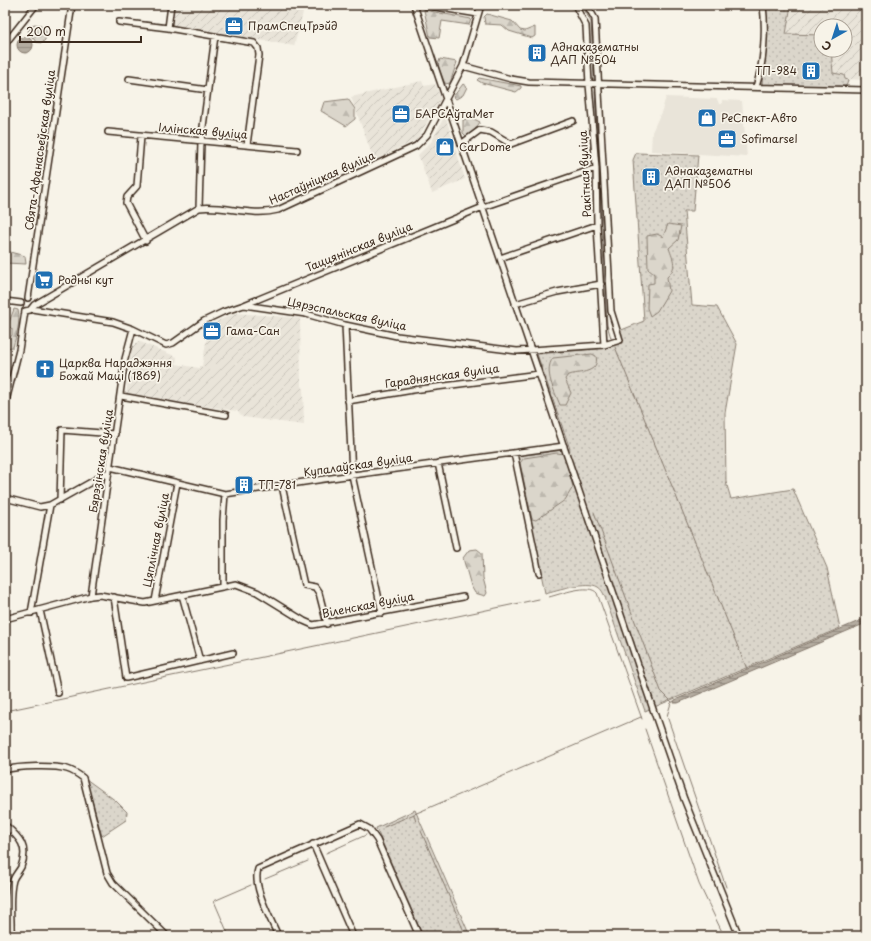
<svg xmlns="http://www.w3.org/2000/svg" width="871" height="941" font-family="'Playpen Sans',sans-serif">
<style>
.built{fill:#e9e4d9}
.industrial{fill:url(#industrial-furrows)}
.grass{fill:url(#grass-dots);stroke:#8b8074}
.forest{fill:url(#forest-firs);stroke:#8b8074}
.water{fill:url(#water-rules);stroke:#84786c}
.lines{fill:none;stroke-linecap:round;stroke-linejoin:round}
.stream{stroke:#84786c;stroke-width:1}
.minor-casing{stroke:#3b2a1e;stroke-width:8}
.minor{stroke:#f7f3e8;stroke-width:5}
.labels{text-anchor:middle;stroke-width:3.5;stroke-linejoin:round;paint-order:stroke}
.poi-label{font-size:11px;fill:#3b2a1e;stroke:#f7f3e8;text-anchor:start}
.street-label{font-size:11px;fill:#3b2a1e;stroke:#f7f3e8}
</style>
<defs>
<pattern id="industrial-furrows" width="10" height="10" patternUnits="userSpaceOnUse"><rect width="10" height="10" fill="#e9e4d9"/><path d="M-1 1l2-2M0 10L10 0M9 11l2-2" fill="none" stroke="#c9c4ba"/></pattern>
<pattern id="grass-dots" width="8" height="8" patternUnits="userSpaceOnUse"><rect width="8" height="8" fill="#dbd6cb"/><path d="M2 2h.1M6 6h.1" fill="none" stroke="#bdb8ae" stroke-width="1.8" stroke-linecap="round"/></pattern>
<pattern id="forest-firs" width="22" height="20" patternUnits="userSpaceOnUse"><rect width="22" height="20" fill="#dbd6cb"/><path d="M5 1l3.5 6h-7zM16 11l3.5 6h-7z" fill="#bdb8ae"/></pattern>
<pattern id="water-rules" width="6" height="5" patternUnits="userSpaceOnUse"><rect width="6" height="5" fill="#b4aca0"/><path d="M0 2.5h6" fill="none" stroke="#948c82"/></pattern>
</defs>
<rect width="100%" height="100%" fill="#f7f3e8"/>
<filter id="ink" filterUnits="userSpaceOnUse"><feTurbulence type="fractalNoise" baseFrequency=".025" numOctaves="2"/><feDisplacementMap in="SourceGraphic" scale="8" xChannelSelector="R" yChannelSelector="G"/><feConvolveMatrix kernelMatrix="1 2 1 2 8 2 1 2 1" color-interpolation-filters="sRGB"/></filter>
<g filter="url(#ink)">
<path class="built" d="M666 97 717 99 719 104H722V100L742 101 747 157 651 151 652 132 662 110Z"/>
<path class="industrial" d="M175 5H305L294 46 172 25Z
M791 5H866V80L845 79 844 75 833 74 831 50H845V26H821V35H786Z
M422 81 424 86 435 84 441 98 419 136 418 139 374 160 351 97Z
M445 115 465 179 432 193 418 155 432 141Z
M235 313 300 318 301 386 303 388 304 425 243 417 237 411 126 395 132 347 138 341 177 357 176 364 199 368V366H202L209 325Z"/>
<path class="grass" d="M765 5H791L786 34 821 35V50H831L833 73 844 75 845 79 848 80 847 84 845 87 762 85 766 23Z
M636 153 698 155 693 211H684L692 305 717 307 737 344 725 413 726 482 731 499 793 489 827 568 840 628 645 711 607 603C605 597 603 590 598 587 587 580 557 590 545 593L517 456 570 449 537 354 606 348 623 343 619 331 644 321 633 160Z
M86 779 116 801 127 812 126 820 102 836Z
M415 810 470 936H423L376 828Z"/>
<path class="forest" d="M424 10 471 19 469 25 442 21 439 38 430 37Z
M487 14 512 21 520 30 525 31 535 27V36L532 38 509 31 502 25 485 24 484 17Z
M34 24 41 25 46 31 45 40 42 43 36 42 28 31Z
M440 59 457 62 450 83 445 84 438 65Z
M479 78 521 86V88L516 92 482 83 477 80Z
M463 84 467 87 463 95 456 99 453 97Z
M348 99 355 109V119L346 126 321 111 324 102Z
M472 118 480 122 472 134 466 136 463 133V120Z
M668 224 681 226 678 240 669 248C673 260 678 267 667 277L669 291 657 311 650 316 647 308 648 284 654 283V274L648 269 647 236 657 234 663 237Z
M5 233H8L6 248 10 252 25 256 26 264 5 263Z
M14 309 18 310C21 322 16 336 13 347L5 348V335L8 340 12 335V329L8 325Z
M592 354 596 356C600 373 580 372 568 375L565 379 571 393 565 405H560C555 392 543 371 553 358Z
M557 453 564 454 573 487 565 500 536 520 532 519 520 463 524 458Z
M477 549 482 553 483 578 487 593 485 596 475 593 471 586 463 558 469 550Z"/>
<path class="water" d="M17 45a8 8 0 1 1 16 0a8 8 0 1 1-16 0Z
M866 618V623L678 703H674L675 700Z"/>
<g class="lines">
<path class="stream" d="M582 5 591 22 594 79
M595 91 607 325 611 338
M615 347 747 669
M594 512 661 691 672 702
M549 597C561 594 589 583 597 593L642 719
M674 701 671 703 667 716 726 887
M5 711 539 599
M645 729 699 884 724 936
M414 815 416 822
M384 827 641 717
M421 831 466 936
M326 853 366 835
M265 879 308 861
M229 936 214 901 251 885"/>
<g class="minor-casing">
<path id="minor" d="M414 5 657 721 684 799 739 936
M423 5 478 14
M575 5 586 26 589 84 596 168 597 225 604 345
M119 22 168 28 254 43 258 48 259 55 247 145
M168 28 171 5
M5 44 36 5
M463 66 511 79 529 82 866 90
M129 79 208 90
M756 87C764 62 766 31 763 5
M108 132 297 150
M141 136 137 186 127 197 126 203 146 241
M461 144 480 130 491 132 511 144 573 121
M199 208 201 142 215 36
M500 258 597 225
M28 298 72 5
M5 301 21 303
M515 304 557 292 601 284
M244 305 306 314 345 325 397 336 517 351 604 345 620 340 611 311 595 19 587 5
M32 309 113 322 133 329 166 345 173 343 204 321 223 312 244 305 483 207 596 168
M25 311 30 310 34 305 199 208C225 205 252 217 278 210L416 146 427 135 463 66 481 5
M345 325 352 475 382 613
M121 396 226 415
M348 401 413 390 539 374
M5 405 19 350 25 311
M514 453 539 573
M438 463 456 548
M110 467 225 494 324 479 564 446
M282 486 304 585 315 587 319 593 327 624
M5 498 40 507 50 505 109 472
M60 500 62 430 115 434
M223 587V520L225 494
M182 595 200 661
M91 596 125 359 133 329
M114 597 126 678 233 653
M155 601 177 483
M40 610 58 693
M31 613 50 505
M5 619 91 596 100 595 145 603 236 584 257 592 304 621 313 625 463 597
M5 770C18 766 54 765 67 769 74 771 78 774 83 778L107 873 113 883 167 936
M5 825C20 838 29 847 21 867 19 871 15 875 13 880 8 898 12 918 11 936
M313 844 353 936
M278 936C271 919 252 887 258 869L360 824 369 829 377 840 419 936"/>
</g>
<use href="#minor" class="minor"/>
</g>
</g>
<defs>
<g id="office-square" transform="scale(1)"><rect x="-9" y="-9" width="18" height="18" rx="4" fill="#1f6fb2" stroke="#f7f3e8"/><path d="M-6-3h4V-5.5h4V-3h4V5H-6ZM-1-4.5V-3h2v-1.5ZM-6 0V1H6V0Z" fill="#fff"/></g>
<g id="building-square" transform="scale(1)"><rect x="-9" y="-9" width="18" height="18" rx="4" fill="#1f6fb2" stroke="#f7f3e8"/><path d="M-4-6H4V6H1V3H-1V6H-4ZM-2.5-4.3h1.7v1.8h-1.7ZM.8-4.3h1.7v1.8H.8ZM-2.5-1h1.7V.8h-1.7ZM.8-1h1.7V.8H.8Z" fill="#fff"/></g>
<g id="shop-square" transform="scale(1)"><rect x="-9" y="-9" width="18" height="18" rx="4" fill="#1f6fb2" stroke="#f7f3e8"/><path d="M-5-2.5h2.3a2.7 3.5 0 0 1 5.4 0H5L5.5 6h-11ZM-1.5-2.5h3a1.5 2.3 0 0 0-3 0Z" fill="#fff"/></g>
<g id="supermarket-square" transform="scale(1)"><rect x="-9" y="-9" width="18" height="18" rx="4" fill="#1f6fb2" stroke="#f7f3e8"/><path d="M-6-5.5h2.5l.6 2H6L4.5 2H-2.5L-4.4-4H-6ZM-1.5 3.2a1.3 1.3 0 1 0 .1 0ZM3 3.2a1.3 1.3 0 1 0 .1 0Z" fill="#fff"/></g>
<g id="church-square" transform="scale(1)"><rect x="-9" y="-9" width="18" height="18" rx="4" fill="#1f6fb2" stroke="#f7f3e8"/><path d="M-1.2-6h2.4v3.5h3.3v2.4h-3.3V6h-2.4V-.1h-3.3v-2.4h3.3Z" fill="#fff"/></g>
</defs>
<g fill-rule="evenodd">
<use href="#office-square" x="234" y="26"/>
<use href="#building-square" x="537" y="53"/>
<use href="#building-square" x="811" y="71"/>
<use href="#office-square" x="401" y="114"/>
<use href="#shop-square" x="707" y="118"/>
<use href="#office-square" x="727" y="139"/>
<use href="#shop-square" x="445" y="147"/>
<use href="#building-square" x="651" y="177"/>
<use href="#supermarket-square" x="44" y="280"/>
<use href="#office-square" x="212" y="331"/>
<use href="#church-square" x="45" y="369"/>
<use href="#building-square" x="244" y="485"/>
</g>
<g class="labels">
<g class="poi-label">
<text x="248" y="30">ПрамСпецТрэйд</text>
<text x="551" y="51">Аднаказематны<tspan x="551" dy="13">ДАП №504</tspan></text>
<text x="797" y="75" text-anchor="end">ТП-984</text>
<text x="415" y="118">БАРСАўтаМет</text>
<text x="721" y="122">РеСпект-Авто</text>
<text x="741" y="143">Sofimarsel</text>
<text x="459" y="151">CarDome</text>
<text x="665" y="175">Аднаказематны<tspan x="665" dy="13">ДАП №506</tspan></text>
<text x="58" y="284">Родны кут</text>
<text x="226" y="335">Гама-Сан</text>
<text x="59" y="367">Царква Нараджэння<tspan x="59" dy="13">Божай Маці (1869)</tspan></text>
<text x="258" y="489">ТП-781</text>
</g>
<g class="street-label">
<text transform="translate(203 131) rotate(5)" y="4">Іллінская вуліца</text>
<text transform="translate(40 150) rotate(-82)" y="4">Свята-Афанасьеўская вуліца</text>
<text transform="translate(585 174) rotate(-93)" y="4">Ракітная вуліца</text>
<text transform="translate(322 178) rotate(-24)" y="4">Настаўніцкая вуліца</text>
<text transform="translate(359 247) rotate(-22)" y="4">Таццянінская вуліца</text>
<text transform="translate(347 314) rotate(12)" y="4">Цярэспальская вуліца</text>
<text transform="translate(442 376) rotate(-8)" y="4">Гараднянская вуліца</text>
<text transform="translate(101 461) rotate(-81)" y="4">Бярэзінская вуліца</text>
<text transform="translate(358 465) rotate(-8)" y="4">Купалаўская вуліца</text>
<text transform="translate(156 540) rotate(-79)" y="4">Цяплічная вуліца</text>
<text transform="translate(368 605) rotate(-11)" y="4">Віленская вуліца</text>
</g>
</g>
<rect width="871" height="941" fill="none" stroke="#f7f3e8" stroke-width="20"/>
<rect x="10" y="10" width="851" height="921" fill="none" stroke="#3b2a1e" stroke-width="1.5" filter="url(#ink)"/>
<g transform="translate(833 38) rotate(219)"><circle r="19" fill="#f7f3e8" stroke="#aca397"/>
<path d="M0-3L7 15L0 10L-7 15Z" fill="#1f6fb2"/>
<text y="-6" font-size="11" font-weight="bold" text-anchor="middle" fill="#3b2a1e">С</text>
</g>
<path d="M20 36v6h121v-6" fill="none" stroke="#3b2a1e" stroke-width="2"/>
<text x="26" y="36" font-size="12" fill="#3b2a1e" stroke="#f7f3e8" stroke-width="3" paint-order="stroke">200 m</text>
</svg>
